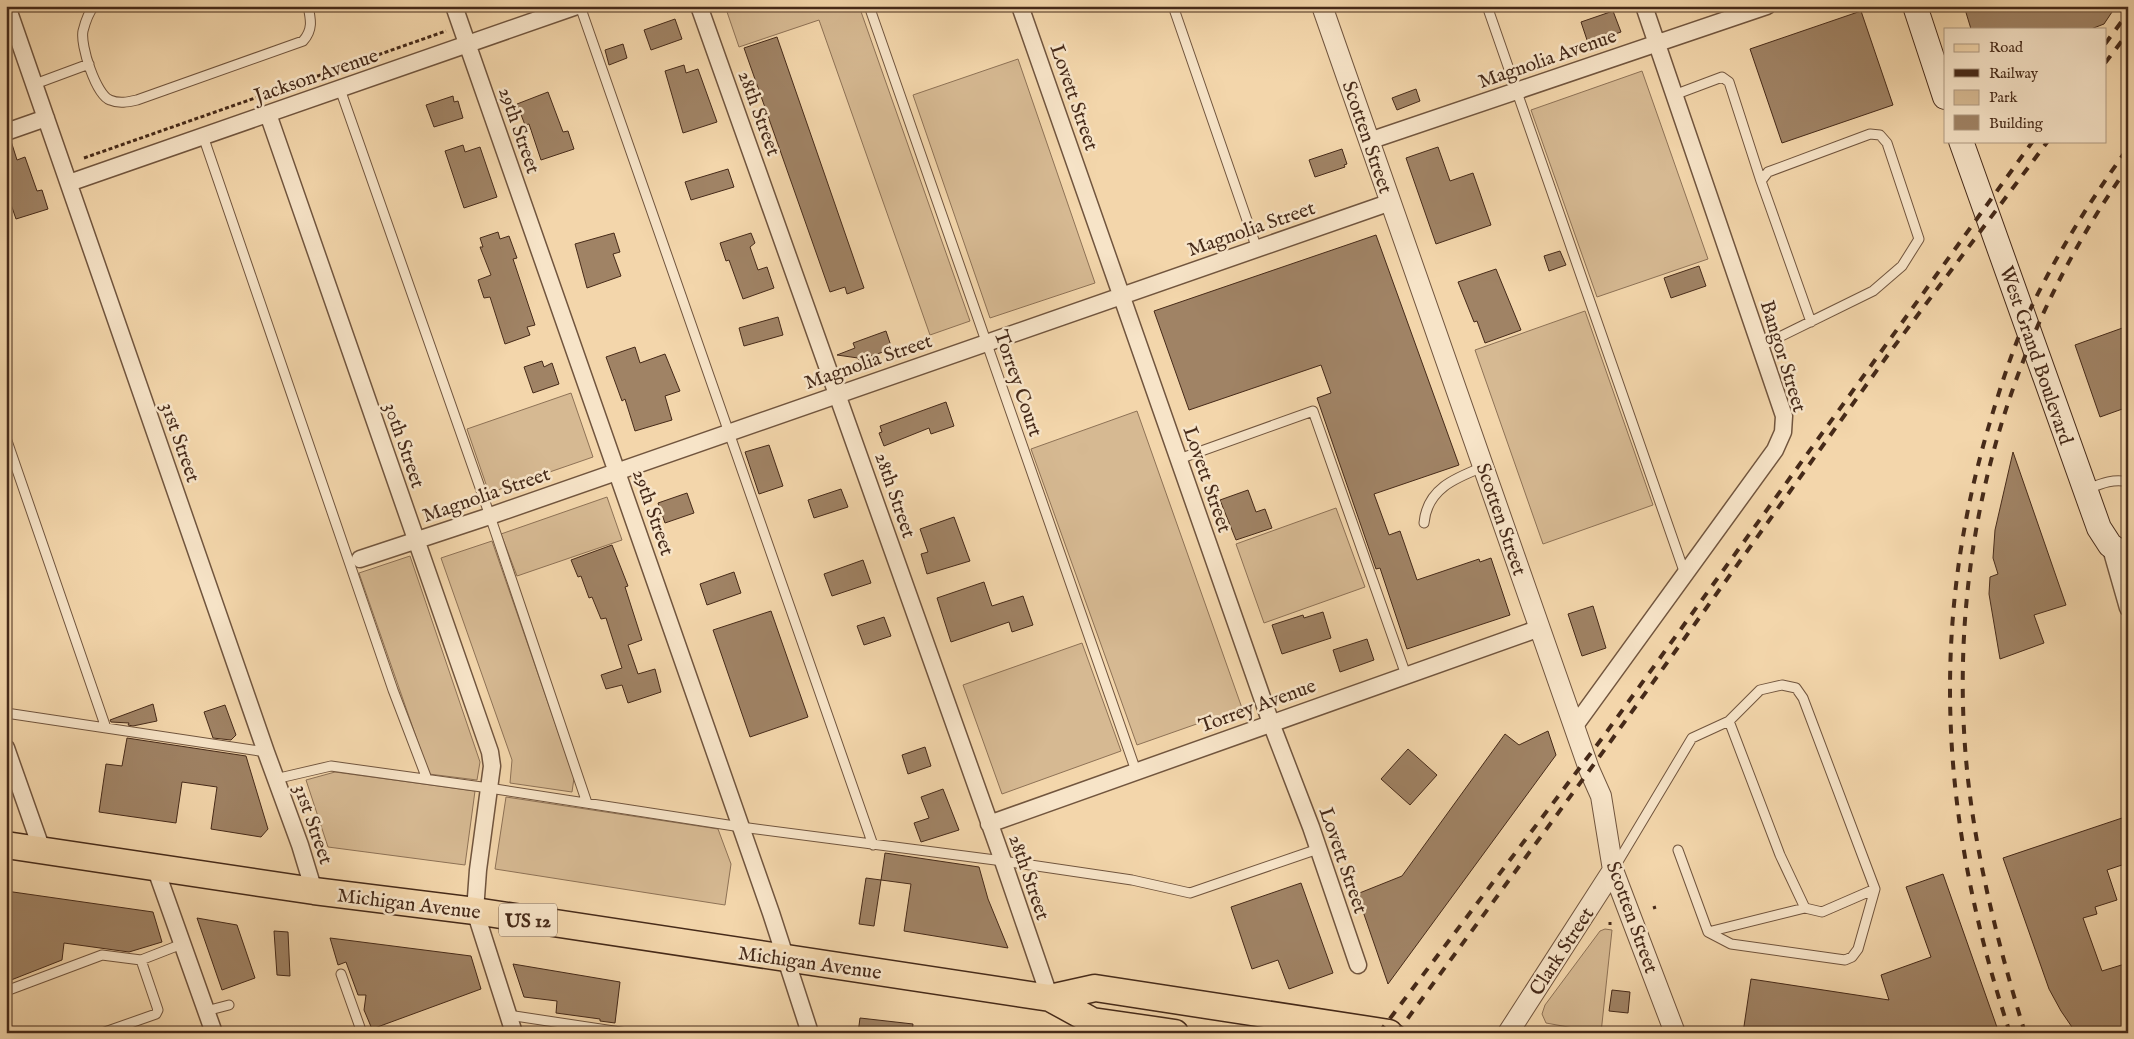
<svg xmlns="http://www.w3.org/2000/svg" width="2134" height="1039" font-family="'IM FELL English',serif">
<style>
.green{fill:#d6b992;stroke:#8e7256}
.building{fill:#a08365;stroke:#462a19}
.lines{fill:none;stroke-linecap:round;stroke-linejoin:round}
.service-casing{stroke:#71553e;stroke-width:11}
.minor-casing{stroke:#71553e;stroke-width:19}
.tertiary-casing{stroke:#71553e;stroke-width:22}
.secondary-casing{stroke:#462a19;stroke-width:26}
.primary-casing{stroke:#462a19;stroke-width:29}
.path{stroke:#462a19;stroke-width:3;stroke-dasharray:4 2.5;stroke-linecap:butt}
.service{stroke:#f7e4c8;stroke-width:9}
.minor{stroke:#f7e4c8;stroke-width:16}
.tertiary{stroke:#f7e4c8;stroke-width:20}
.secondary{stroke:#f7e4c8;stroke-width:24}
.primary{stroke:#f3d6ab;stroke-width:26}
.rail{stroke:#462a19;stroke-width:4;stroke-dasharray:9 9;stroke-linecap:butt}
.labels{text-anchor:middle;stroke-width:5;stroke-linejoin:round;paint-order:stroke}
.shield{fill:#f7e4c8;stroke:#7b624e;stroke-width:1}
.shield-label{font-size:19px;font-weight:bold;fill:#462a19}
.street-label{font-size:20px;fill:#462a19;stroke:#f7e4c8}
</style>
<rect width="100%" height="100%" fill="#f3d6ab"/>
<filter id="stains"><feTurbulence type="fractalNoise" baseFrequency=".004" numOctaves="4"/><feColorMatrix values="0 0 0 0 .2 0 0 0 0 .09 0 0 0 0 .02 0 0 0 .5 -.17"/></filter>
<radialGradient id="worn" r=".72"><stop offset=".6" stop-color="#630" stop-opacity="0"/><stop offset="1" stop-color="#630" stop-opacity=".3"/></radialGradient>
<path class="green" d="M725 6H859L970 321 930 335 819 20 739 47Z
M1018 59 1095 283 990 318 913 95Z
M1642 71 1708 259 1597 297 1531 110Z
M1585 311 1653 505 1543 544 1475 350Z
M571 393 593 457 489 493 467 429Z
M1137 411 1242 708 1137 745 1031 449Z
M607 497 622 540 517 576 501 534Z
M1336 508 1365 587 1264 623 1236 544Z
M492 541 574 778 572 792 510 783 512 760 441 558Z
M410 556 480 762 477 780 429 774 359 573Z
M1082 643 1121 751 1002 794 963 685Z
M335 772 475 791 465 865 328 847 306 780Z
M506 797 718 829 731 864 725 905 495 869Z
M1605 929 1612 930 1601 1033 1546 1023 1542 1014 1545 1005 1600 931Z"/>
<path class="building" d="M1964 6H2116L2104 24 2091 29H1971Z
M1613 11 1621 32 1588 43 1581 22Z
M1861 11 1893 105 1782 143 1750 49Z
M675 19 682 39 651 50 644 30Z
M777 37 864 288 847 294 845 287 830 292 744 48Z
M623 44 627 58 609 65 605 50Z
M684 65 686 73 698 69 717 122 683 133 665 71Z
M1416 89 1420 101 1397 110 1392 98Z
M548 92 563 132 568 131 574 149 541 160 529 124 525 125 517 104Z
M453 96 454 102 458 101 463 118 434 127 426 105Z
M11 141 17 160 25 157 37 191 42 190 48 209 16 219 6 190V142Z
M463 145 465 152 480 147 497 197 464 208 445 151Z
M1438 147 1450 181 1473 173 1491 225 1436 244 1406 158Z
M1342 149 1347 164 1344 165 1345 167 1315 177 1309 160Z
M728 169 734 187 691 200 685 182Z
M498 232 500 239 509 236 517 258 513 259 535 325 527 327 530 335 505 344 490 297 484 298 478 280 491 275 480 247H483L480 238Z
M614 233 620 252 613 254 621 276 587 288 575 244Z
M751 233 755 243 750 247 758 270 767 267 774 288 743 299 729 260 726 261 720 243Z
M1376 235 1459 465 1374 494 1389 535 1400 531 1417 580 1479 559 1480 562 1491 558 1510 615 1407 649 1380 568 1376 569 1317 398 1331 393 1321 365 1189 410 1154 311Z
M1560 251 1566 265 1549 271 1544 256Z
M1699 266 1706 286 1671 298 1664 278Z
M1496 269 1521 330 1485 343 1477 321 1474 322 1458 282Z
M778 317 783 335 744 346 739 328Z
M2128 326V407L2100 417 2075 345Z
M886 331 892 349 859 360 858 358 837 355 855 348 853 343Z
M635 347 640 363 665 354 680 391 665 396 672 420 635 431 625 399 622 401 606 357Z
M542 361 544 367 552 363 559 384 533 393 524 367Z
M946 402 954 426 931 434 929 428 884 446 879 433 882 432 880 426Z
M769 445 783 486 759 494 745 452Z
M2013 452 2066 605 2034 615 2044 643 2000 659 1989 594 1990 577 1998 574 1993 558 1995 530Z
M841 489 848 507 814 518 808 500Z
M1248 490 1256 512 1265 509 1272 528 1236 540 1220 500Z
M687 493 694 513 665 523 658 503Z
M954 517 970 561 927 574 921 554 928 552 920 529Z
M612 545 628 586 625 587 642 640 628 645 638 674 655 669 661 692 628 703 622 685 606 689 601 675 622 668 606 618 601 619 592 597 589 598 581 576 578 577 571 560Z
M863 560 871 583 832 596 824 574Z
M734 572 741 593 707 605 700 584Z
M984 582 992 606 1023 596 1033 625 1012 632 1009 622 951 642 937 598Z
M1593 606 1606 648 1582 656 1568 614Z
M771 611 808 717 750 737 713 630Z
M1323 612 1331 638 1282 654 1272 625 1303 615 1304 618Z
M884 617 891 636 864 645 857 626Z
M1367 639 1374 660 1340 672 1333 650Z
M153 704 157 721 133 726 128 725 129 723 111 722 110 720Z
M225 705 236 735 231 740 213 738 204 712Z
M1548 731 1556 755 1388 984 1357 894 1402 876 1505 734 1519 745Z
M127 738 246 756 268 829 261 837 211 829 217 787 182 782 176 823 99 812 106 764 122 766Z
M925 747 931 766 908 774 902 755Z
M1408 749 1437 775 1410 805 1381 779Z
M943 789 959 830 921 842 914 823 929 818 921 797Z
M2128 816V863L2107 870 2117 900 2095 907 2097 914 2083 918 2102 971 2128 963V1033H2076L2061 1011 2049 989 2003 858Z
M885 853 979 867 988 899 1008 948 904 931 911 884 881 880Z
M1943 874 1999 1033H1743L1751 979 1889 1000 1881 975 1931 957 1906 887Z
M866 878 881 880 874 926 859 924Z
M1301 883 1333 973 1289 989 1278 960 1252 969 1231 907Z
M6 891 153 912 162 942 129 952 64 943 62 960 6 982Z
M197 918 237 925 255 978 222 990Z
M274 931 288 932 290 976 277 975Z
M330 938 471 956 481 989 372 1029 364 1010 366 995H358L346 962 338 965Z
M513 964 620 982 615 1023 600 1021V1019L556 1013 557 1001 524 997Z
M1612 990 1630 992 1628 1013 1609 1011Z
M860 1018 913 1024 912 1033H858Z"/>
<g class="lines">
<g class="service-casing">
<path id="service" d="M94 6C89 12 85 23 83 31 80 45 96 95 110 100 119 104 128 102 137 100L303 41C313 30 311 20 308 6
M580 6 873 845
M869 6 1136 771
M1173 6 1257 249
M1487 6 1685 574
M35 84 89 64
M340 89 490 516 587 803
M1674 95 1722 77 1729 82 1761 181
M203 136 393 690 427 779
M1761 346 1873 291 1902 266 1919 239 1887 143 1880 135 1870 134 1768 172 1761 181 1811 322
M6 438 106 728
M1179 459 1313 411 1406 675
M2087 489C2100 484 2114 478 2128 482
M1424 523C1427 489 1455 478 1483 467
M6 713 266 752
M1729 721 1780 855 1805 908 1822 912 1875 889
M275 779 331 766 489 788 741 827 1003 861 1132 880 1190 893 1318 849
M1616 865 1692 738 1729 721 1760 690 1782 685 1796 688 1803 698 1875 889 1858 949 1852 957 1845 960 1731 944 1708 932 1678 850
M1708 932 1805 908
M341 974 362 1033
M6 991 102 955 141 960 182 944
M206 1011 229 1005
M508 1015 627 1033
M102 1033 156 1014 158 1010 141 960"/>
</g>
<g class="minor-casing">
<path id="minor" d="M7 6 266 752 300 845 314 891
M454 6 771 913 810 1033
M699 6 1003 861 1050 998
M1020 6 1271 723 1311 827 1358 965
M268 114 490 752 492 766 478 870 475 911 514 1033
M6 132 46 118
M1369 141 1767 6
M69 183 577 6
M2110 545 2128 608
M360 559 490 516 1391 202
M1574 727 1775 450 1783 432 1784 416 1644 6
M6 748 42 850
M989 824 1540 628
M155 867 214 1033"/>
</g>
<g class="tertiary-casing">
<path id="tertiary" d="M1322 6 1589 769 1601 796 1613 870 1675 1033
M1508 1033 1613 870"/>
</g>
<g class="secondary-casing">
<path id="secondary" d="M1915 6 1945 97
M1961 141 2099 528 2110 545 2128 558"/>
</g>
<g class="primary-casing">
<path id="primary" d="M6 845 314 891 475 911 1050 998 1092 1021 1175 1033
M1050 998 1095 988 1389 1033"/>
</g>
<path class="path" d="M84 158 446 31
M1653 908 1656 907
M1610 925V922"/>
<use href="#service" class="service"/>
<use href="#minor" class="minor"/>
<use href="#tertiary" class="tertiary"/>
<use href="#secondary" class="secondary"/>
<use href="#primary" class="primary"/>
<path class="rail" d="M2105 44 2128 13
M2105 63 2128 33
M1379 1033 1603 737 2033 141
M1397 1033 1608 745 1890 352 2048 141
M2010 1033C1942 827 1927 632 1990 422 2004 375 2020 326 2044 282 2068 236 2097 191 2128 148
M2025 1033C1999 948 1976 859 1967 770 1946 557 2003 342 2128 167"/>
</g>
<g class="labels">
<rect class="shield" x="499" y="903.5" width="58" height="33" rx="4"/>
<g class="shield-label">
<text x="528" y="927">US 12</text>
</g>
<g class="street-label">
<text transform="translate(1547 58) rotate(-19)" y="7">Magnolia Avenue</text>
<text transform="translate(316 75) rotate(-19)" y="7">Jackson Avenue</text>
<text transform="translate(1075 97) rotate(71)" y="7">Lovett Street</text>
<text transform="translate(760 113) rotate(70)" y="7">28th Street</text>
<text transform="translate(520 130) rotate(71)" y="7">29th Street</text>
<text transform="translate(1368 137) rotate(71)" y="7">Scotten Street</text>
<text transform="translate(1251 228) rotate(-19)" y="7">Magnolia Street</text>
<text transform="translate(2037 355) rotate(71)" y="7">West Grand Boulevard</text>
<text transform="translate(1784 356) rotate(73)" y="7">Bangor Street</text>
<text transform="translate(868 361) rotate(-19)" y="7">Magnolia Street</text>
<text transform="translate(1019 383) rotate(71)" y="7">Torrey Court</text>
<text transform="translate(181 442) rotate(71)" y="7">31st Street</text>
<text transform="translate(405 445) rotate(71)" y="7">30th Street</text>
<text transform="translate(1208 479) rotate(71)" y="7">Lovett Street</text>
<text transform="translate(486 494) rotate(-19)" y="7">Magnolia Street</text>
<text transform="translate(896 495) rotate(71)" y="7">28th Street</text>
<text transform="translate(654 512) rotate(71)" y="7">29th Street</text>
<text transform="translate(1502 519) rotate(71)" y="7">Scotten Street</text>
<text transform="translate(1257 705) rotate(-20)" y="7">Torrey Avenue</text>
<text transform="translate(314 824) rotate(71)" y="7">31st Street</text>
<text transform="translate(1344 860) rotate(71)" y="7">Lovett Street</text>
<text transform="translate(1030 877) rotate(71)" y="7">28th Street</text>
<text transform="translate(409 903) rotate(7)" y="7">Michigan Avenue</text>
<text transform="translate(1633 917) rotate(70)" y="7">Scotten Street</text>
<text transform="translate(1561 951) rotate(-57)" y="7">Clark Street</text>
<text transform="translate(810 962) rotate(8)" y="7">Michigan Avenue</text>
</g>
</g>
<rect width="2134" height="1039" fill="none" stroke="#f3d6ab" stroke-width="25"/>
<rect x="8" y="8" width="2119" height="1024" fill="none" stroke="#462a19" stroke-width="2.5"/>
<rect x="12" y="12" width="2109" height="1014" fill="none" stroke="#462a19"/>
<rect x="1944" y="28" width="162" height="115" fill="#f7e4c8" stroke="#b09a82"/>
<rect x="1954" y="44" width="25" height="8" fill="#f3d6ab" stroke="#b09a82"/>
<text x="1989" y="52" font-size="15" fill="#462a19">Road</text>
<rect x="1954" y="69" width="25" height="8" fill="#462a19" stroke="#b09a82"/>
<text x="1989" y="78" font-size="15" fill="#462a19">Railway</text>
<rect x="1954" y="90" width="25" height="15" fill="#d6b992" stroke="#b09a82"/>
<text x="1989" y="102" font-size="15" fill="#462a19">Park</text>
<rect x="1954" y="115" width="25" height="15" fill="#a08365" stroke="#b09a82"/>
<text x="1989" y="128" font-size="15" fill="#462a19">Building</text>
<rect width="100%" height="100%" filter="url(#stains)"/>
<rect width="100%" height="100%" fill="url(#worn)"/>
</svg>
